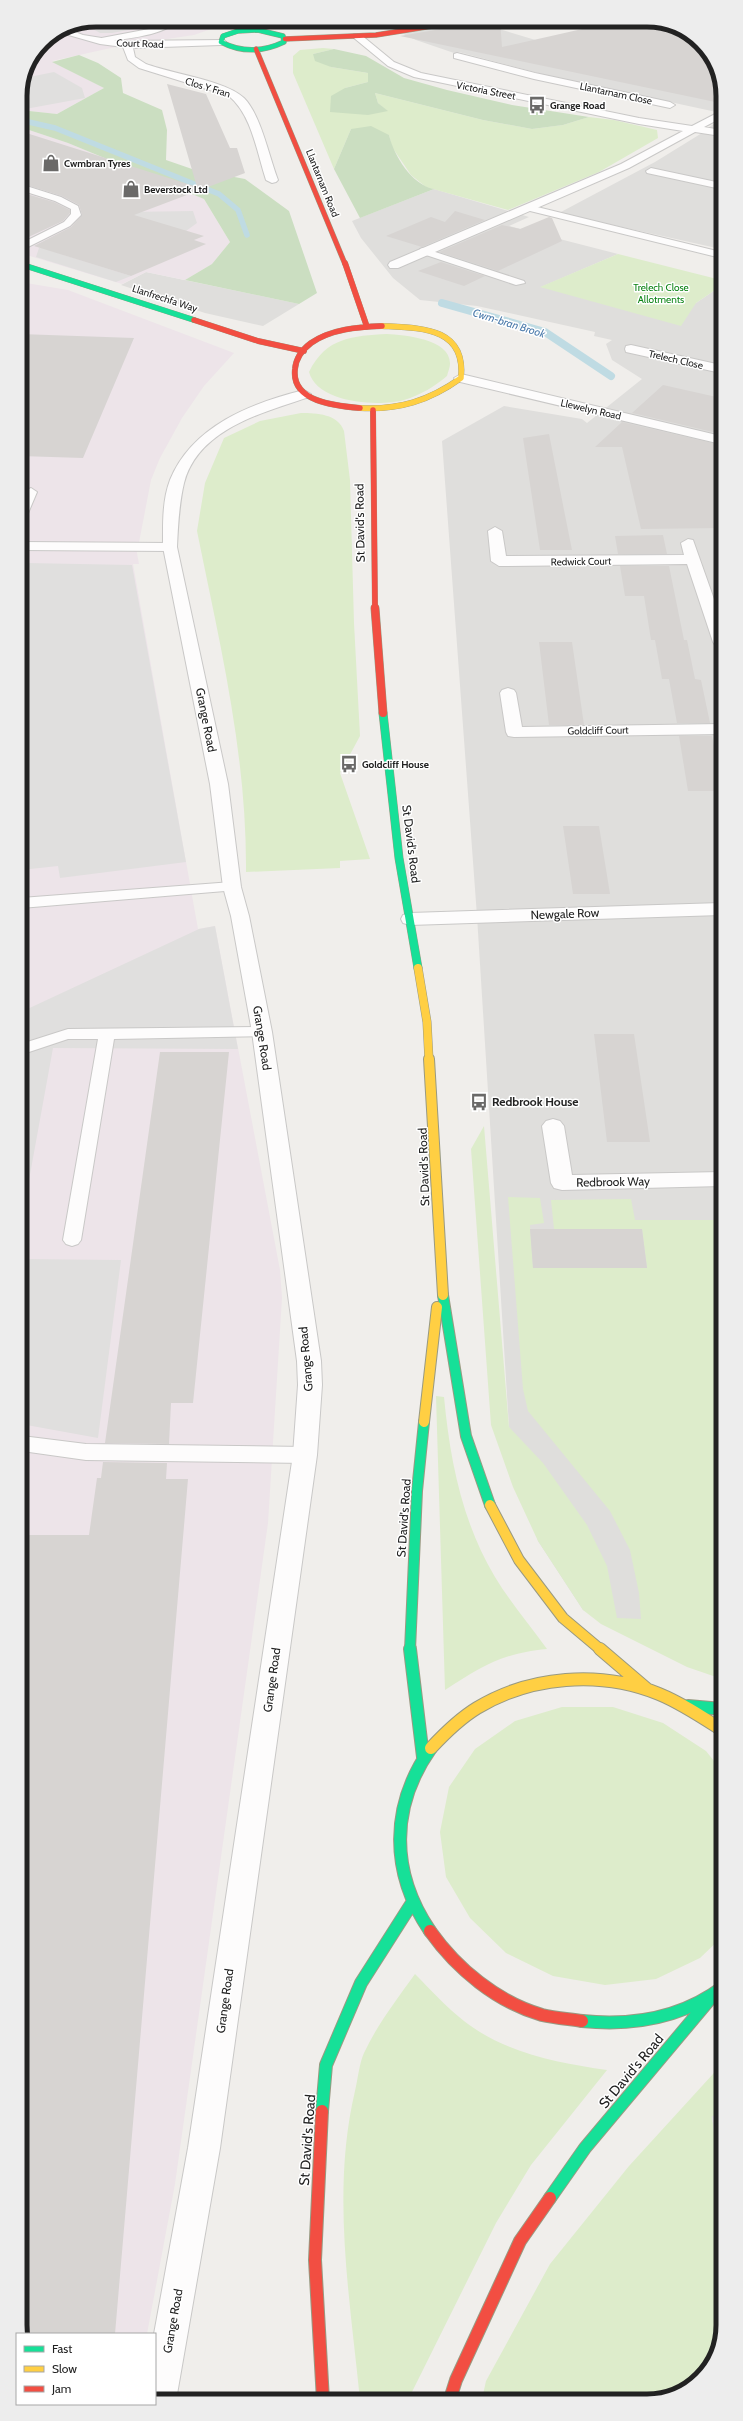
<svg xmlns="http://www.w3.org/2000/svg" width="743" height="2421" font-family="Cabin,sans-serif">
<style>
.residential{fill:#dfdedc}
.industrial{fill:#ede4e9}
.grass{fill:#ddeccb}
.forest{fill:#cbdec1}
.parking{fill:#e0dfde}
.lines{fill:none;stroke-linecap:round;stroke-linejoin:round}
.stream-far1{stroke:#bfdbe3;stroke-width:5.5}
.stream{stroke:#bfdbe3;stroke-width:8}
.building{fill:#d7d4d2}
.lane-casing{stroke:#c9c8c7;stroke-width:2}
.street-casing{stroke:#c9c8c7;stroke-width:2}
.fast-far4-casing{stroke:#999a82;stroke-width:5.5}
.fast-far3-casing{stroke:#999a82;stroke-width:6}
.fast-far2-casing{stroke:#999a82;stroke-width:9}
.fast-far1-casing{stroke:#999a82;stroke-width:12}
.fast-casing{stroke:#999a82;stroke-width:14}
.slow-far3-casing{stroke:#999a82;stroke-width:6}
.slow-far2-casing{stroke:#999a82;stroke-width:9}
.slow-far1-casing{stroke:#999a82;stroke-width:12}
.slow-casing{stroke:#999a82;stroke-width:14}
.jam-far3-casing{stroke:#999a82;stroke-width:5.5}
.jam-far2-casing{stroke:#999a82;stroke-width:6}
.jam-far1-casing{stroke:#999a82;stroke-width:9}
.jam-casing{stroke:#999a82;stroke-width:14}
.lane{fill:#fdfcfc;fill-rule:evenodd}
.street{fill:#fdfcfc;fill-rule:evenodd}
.fast-far4{stroke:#16e098;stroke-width:4.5}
.fast-far3{stroke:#16e098;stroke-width:5.5}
.fast-far2{stroke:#16e098;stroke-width:8}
.fast-far1{stroke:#16e098;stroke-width:10}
.fast{stroke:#16e098;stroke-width:12}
.slow-far3{stroke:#ffcf43;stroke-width:5.5}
.slow-far2{stroke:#ffcf43;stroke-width:8}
.slow-far1{stroke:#ffcf43;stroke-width:10}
.slow{stroke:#ffcf43;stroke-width:12}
.jam-far3{stroke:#f24e42;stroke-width:4.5}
.jam-far2{stroke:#f24e42;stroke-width:5.5}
.jam-far1{stroke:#f24e42;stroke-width:8}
.jam{stroke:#f24e42;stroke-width:12}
.labels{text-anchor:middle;stroke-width:3;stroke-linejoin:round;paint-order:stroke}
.far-street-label{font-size:10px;fill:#222;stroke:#fff}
.far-poi-label{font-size:10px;font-weight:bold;fill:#222;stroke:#fff;text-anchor:start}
.far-park-label{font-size:10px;fill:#0c8416;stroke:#fff}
.far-water-label{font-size:11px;font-style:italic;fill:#4a7aab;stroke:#fff}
.street-label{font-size:12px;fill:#222;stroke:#fff}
.poi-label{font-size:12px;font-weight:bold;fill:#222;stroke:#fff;text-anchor:start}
.near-street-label{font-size:14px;fill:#222;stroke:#fff}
.rim{fill:none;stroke:#222;stroke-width:5}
</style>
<rect width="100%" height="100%" fill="#f0eeeb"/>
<path class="residential" d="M374 20H469L562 48 720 87 721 113 554 77 459 52 454 53 416 40Z
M721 118V249L559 213 655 162 702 133Z
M434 189 529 217 509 226 618 254 541 287 696 303 721 286 722 1670H714L583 1610 538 1541 509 1427 477 916 442 441 504 406 582 419 587 423 642 379 612 360 606 344 612 340 594 336 595 332 477 306 420 300 393 278 361 238 352 221Z
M146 272 299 304 263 326 205 313 121 285Z"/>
<path class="industrial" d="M96 20H221L214 28 194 35 120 46 52 61 104 88 57 114 20 110V96L26 67 42 42 67 26Z
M20 127 68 143 204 199 230 242 212 264 185 280 146 272 122 284 20 253Z
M20 282 68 290 234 353 204 386 182 418 160 458 151 480 137 553 139 564H133L198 929 215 926 280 1270 282 1298 268 1523 175 2184 147 2334H23Z"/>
<path class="grass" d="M323 48 334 49 313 54 331 67 368 73V82L345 88 387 111 378 103 375 93 483 120 532 129 563 125 589 117 614 120 657 130 658 138 599 172 508 210 426 187 411 175 392 147 389 135 351 129 334 169 293 73V56L300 50Z
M618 254 721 280V286L696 303 681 326 540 287Z
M387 334C404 335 451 339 450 364 450 367 448 372 447 376 435 386 421 395 404 400 378 407 317 403 309 372 326 337 353 336 387 334Z
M301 413C317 413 338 414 344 431L350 480 354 623 360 736 340 773 370 859 340 861V868L246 872C247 755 220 645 197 531L205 483 224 438 260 421Z
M484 1126 509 1427 543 1463 587 1525 607 1566 617 1618 641 1619 639 1593 630 1550 610 1511 528 1411 523 1389 508 1197 540 1198 544 1223 530 1225 533 1267 647 1268 642 1229H554L551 1200 631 1199 635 1220H722L720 1238 722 1251V1679L687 1667 601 1624 583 1610 538 1541 513 1487 491 1425 471 1149Z
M436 1396 444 1397C450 1460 462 1522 495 1577 510 1602 530 1625 547 1649 502 1653 481 1667 445 1690Z
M562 1707H613L663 1723 706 1751 722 1771 723 1936 700 1958 656 1979 605 1985 553 1976 506 1953 470 1918 446 1877 440 1832 449 1787 475 1749 515 1721Z
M415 1974C431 1990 446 2007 464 2021 505 2053 557 2063 607 2070L531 2165 496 2223 408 2400H360C350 2298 331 2192 355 2091 358 2079 359 2064 364 2053 377 2025 397 1999 415 1974Z
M723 2063V2116H712L723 2205V2325L707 2371 667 2398 482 2399 486 2381 550 2264 629 2166Z"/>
<path class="forest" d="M334 49 366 56 404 78 447 90 512 105 589 117 563 125 532 129 483 120 375 93 378 103 388 111 368 115 330 112 331 96 345 88 368 82V73L331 67 315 61 313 54Z
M79 55 98 63 121 78 123 93 162 110 167 130 166 160 192 169 245 179 289 211 317 293 299 304 185 280 212 264 230 242 204 199 68 143 20 127V110L57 114 104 88 52 62Z
M371 126 389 135C394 156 412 185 434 189L360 218 334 169 351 129Z"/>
<path class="parking" d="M96 20H165L162 24 112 33H100L82 23Z
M54 72 82 88 85 98 20 110 24 78Z
M20 181 128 212 193 211 197 223 186 231 64 255 131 276 116 282 36 257 39 248 78 228 93 212 67 198Z
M26 563 132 565 186 862 60 878 58 866 21 870V596L29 595Z
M215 926 238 1049 53 1048 21 1224V1012L199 929Z
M21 1259 121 1260 98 1438 21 1424Z
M712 2116H723V2205Z"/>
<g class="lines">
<path class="stream-far1" d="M20 120 55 128 219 194 238 210 247 235"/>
<path class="stream" d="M442 303 545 332 611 376"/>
</g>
<path class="building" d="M396 20H442L395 27Z
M476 20H500L502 47 622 20H646L697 39 720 76V103L400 36 470 24Z
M167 84 206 94 230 148H237L245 173 134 215 204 236 194 240 206 244 131 276 34 246 71 227 82 215 79 205 62 196 20 183V131L197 187Z
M20 192 54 202 70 210V213L63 221 20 241Z
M455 211 485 220 422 247 386 236 431 217 445 222Z
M549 217 552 218 562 241 498 271 439 252 502 225 520 229Z
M441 262 485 276 464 286 418 271Z
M20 334 134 338 83 458 20 456Z
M663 385 721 398V434L632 413Z
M622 422 721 445V528L641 529 622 447H595Z
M549 434 564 510 572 550H540L523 438Z
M663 535 667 554H618L615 536Z
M620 566H669L684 640H651L644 596H625Z
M655 640H687L695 679 701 680 710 723H677L669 679H662Z
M539 642H572L584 725H549Z
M679 736H712L721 780V791H688Z
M563 826H599L610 894H573Z
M594 1034H634L650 1142H607Z
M160 1052H229L193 1403H171L169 1444 105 1443Z
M530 1229H642L647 1268H533Z
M103 1462 167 1463 166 1479H188L115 2334H23L22 1535H89L97 1478H101Z"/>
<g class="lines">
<g class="lane-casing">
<path id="lane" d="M169 20H178C164 37 116 40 95 42L91 40 149 29Z
M20 184 61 197 78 206 81 215 70 226 20 251V244L64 222 71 214V209L55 201 20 190Z
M529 205 721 252V258L526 210V206Z
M423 248 524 281 525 283 516 285 420 253V249Z
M31 488 37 492 26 518 20 521V503L27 490Z
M21 542 170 543 176 547 170 551 21 550Z
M232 882 240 887 237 890 21 908V898Z
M262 1027 268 1028 270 1032 268 1036 114 1039 81 1240 78 1244 72 1246 66 1244 63 1240 98 1039H68L23 1054H21V1044L68 1029Z
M22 1436 86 1444 305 1447 312 1450 315 1455 312 1460 305 1463 86 1460 22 1451Z"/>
</g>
<g class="street-casing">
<path id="street" d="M64 28 83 35 120 41 224 40 226 42 221 45 133 48 135 57 146 64C172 74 225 80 244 98 261 115 269 157 278 180L276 182 272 183 266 180C257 153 252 115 229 96L139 68 128 60 123 47 100 44 58 32Z
M354 34H360L394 62 421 73 639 118 692 126 721 111V118L704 127 721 130V136L695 132 629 168 398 268H390L388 265 390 262 621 164 683 131 639 124 414 77 388 66 354 38Z
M457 53 535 73 670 102 675 105 670 108 534 79 454 58V54Z
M651 168 721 183V189L647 173 646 171Z
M631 345 721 365V373L626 352 625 349 626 346Z
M461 374 721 436V444L456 381 454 378Z
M304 390 311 394 309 397C262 413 198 429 184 483 179 504 178 525 177 547L228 784 241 887 249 916 272 1032 321 1361 322 1385 317 1455 220 2148 176 2400 155 2401 154 2334 188 2148 293 1455 298 1385 297 1361 252 1032 231 916 223 887 210 784 163 547C163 525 162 501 170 480 192 426 251 403 304 390Z
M495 527 502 531 506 556 684 555 681 543 688 539 693 540 721 619V647L715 645 713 642 687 564 499 566 491 561 488 531Z
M508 688 514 690 516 693 522 727 721 724V734L514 737 508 736 506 732 500 693 502 690Z
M721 903V915L410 925 403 923 401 919 403 915 410 913Z
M553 1119 560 1121 564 1126 572 1175 722 1172V1186L562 1190 554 1188 551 1183 542 1126 546 1121Z"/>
</g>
<g class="fast-far4-casing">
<path id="fast-far4" d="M258 30 283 36 284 42C263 52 242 53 221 42L223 36 238 31Z"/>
</g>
<g class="fast-far3-casing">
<path id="fast-far3" d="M20 264 194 320"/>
</g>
<g class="fast-far2-casing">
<path id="fast-far2" d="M383 713 399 858 418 968"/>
</g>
<g class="fast-far1-casing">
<path id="fast-far1" d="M443 1295 466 1436 490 1505
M410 1650 417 1491 424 1422"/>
</g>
<g class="fast-casing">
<path id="fast" d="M410 1649 423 1757
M688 1706 722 1709
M430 1931C390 1872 390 1806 431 1748
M582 2021C632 2026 682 2018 723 1987
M322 2111 326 2065 361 1983 412 1903
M550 2198 585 2148 710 1999"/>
</g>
<g class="slow-far3-casing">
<path id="slow-far3" d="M360 408C399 410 429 401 461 378 466 327 421 328 382 326"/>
</g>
<g class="slow-far2-casing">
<path id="slow-far2" d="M418 968 427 1022 429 1060"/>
</g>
<g class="slow-far1-casing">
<path id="slow-far1" d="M429 1059 443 1295
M424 1422 437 1307
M490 1505 519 1560 563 1618 601 1650"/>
</g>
<g class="slow-casing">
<path id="slow" d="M600 1649 648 1690
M431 1748C445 1733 459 1719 477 1708 530 1676 600 1670 659 1694 681 1703 702 1717 722 1730"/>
</g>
<g class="jam-far3-casing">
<path id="jam-far3" d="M285 39 376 35 470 20
M256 49 345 264"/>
</g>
<g class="jam-far2-casing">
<path id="jam-far2" d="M345 263 367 327
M194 320 258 341 304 351
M360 408C336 406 291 402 295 369 296 358 303 349 311 343 331 329 358 327 382 326
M373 410 375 609"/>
</g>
<g class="jam-far1-casing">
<path id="jam-far1" d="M375 608 383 713"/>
</g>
<g class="jam-casing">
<path id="jam" d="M430 1931C457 1969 497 2002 542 2015 555 2018 569 2019 582 2021
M322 2111 315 2260 323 2400
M450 2399 456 2380 520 2241 550 2198"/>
</g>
<use href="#lane" class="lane"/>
<use href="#street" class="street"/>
<use href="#fast-far4" class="fast-far4"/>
<use href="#fast-far3" class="fast-far3"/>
<use href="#fast-far2" class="fast-far2"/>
<use href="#fast-far1" class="fast-far1"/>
<use href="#fast" class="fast"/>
<use href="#slow-far3" class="slow-far3"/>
<use href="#slow-far2" class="slow-far2"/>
<use href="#slow-far1" class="slow-far1"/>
<use href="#slow" class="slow"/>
<use href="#jam-far3" class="jam-far3"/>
<use href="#jam-far2" class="jam-far2"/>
<use href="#jam-far1" class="jam-far1"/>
<use href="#jam" class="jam"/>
</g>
<defs>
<g id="bus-bare" transform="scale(1.38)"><path d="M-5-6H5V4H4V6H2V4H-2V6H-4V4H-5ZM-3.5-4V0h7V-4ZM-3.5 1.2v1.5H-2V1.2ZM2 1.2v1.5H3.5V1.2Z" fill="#6a6968" stroke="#fff" stroke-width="2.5" paint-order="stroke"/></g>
<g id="shop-bare" transform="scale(1.38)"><path d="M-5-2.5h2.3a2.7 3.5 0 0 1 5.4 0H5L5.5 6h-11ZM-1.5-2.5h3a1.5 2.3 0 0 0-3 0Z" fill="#6a6968" stroke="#fff" stroke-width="2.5" paint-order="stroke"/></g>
</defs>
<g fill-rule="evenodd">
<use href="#bus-bare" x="537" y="105"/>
<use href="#shop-bare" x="51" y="163"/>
<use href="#shop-bare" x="131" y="189"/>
<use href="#bus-bare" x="349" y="764"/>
<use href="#bus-bare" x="479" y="1102"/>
</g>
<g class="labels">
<g class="far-street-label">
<text transform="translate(140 43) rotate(2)" y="4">Court Road</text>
<text transform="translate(208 87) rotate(17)" y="4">Clos Y Fran</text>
<text transform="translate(486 90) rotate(11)" y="4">Victoria Street</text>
<text transform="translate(616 93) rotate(12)" y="4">Llantarnam Close</text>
<text transform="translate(323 183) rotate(68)" y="4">Llantarnam Road</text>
<text transform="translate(165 298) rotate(18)" y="4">Llanfrechfa Way</text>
<text transform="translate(676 359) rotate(13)" y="4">Trelech Close</text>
<text transform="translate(591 409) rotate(13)" y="4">Llewelyn Road</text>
<text transform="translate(581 561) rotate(-1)" y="4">Redwick Court</text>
<text transform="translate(598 730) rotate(-1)" y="4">Goldcliff Court</text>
</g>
<g class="far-poi-label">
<text x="550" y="109">Grange Road</text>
<text x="64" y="167">Cwmbran Tyres</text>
<text x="144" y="193">Beverstock Ltd</text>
<text x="362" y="768">Goldcliff House</text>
</g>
<g class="far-park-label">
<text x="661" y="291">Trelech Close<tspan x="661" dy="12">Allotments</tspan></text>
</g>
<g class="far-water-label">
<text transform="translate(509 323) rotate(17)" y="4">Cwm-bran Brook</text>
</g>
<g class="street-label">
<text transform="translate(360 523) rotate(-91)" y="4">St David's Road</text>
<text transform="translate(206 720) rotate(79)" y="4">Grange Road</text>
<text transform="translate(411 844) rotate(83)" y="4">St David's Road</text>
<text transform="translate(565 914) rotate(-2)" y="4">Newgale Row</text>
<text transform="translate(262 1038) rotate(81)" y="4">Grange Road</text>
<text transform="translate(424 1167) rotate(-92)" y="4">St David's Road</text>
<text transform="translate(613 1182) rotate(-1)" y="4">Redbrook Way</text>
<text transform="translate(306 1359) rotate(-95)" y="4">Grange Road</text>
<text transform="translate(404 1518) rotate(-86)" y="4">St David's Road</text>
<text transform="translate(272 1680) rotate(-82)" y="4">Grange Road</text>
<text transform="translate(225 2001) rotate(-82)" y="4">Grange Road</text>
<text transform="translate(173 2321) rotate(-80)" y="4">Grange Road</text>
</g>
<g class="poi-label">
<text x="492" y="1106">Redbrook House</text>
</g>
<g class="near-street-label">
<text transform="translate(631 2071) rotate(-50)" y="5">St David's Road</text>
<text transform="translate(307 2140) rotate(-86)" y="5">St David's Road</text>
</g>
</g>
<path d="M0 0H743V2421H0ZM96 27H647A69 69 0 0 1 716 96V2325A69 69 0 0 1 647 2394H96A69 69 0 0 1 27 2325V96A69 69 0 0 1 96 27Z" fill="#ededed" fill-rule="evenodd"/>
<path class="rim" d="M96 27H647A69 69 0 0 1 716 96V2325A69 69 0 0 1 647 2394H96A69 69 0 0 1 27 2325V96A69 69 0 0 1 96 27Z"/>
<rect x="16" y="2333" width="140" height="72" fill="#ffffff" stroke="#a7a7a7"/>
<rect x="24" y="2346" width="20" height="6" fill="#16e098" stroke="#a7a7a7"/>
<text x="52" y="2353" font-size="12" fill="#222222">Fast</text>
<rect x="24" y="2366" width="20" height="6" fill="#ffcf43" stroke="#a7a7a7"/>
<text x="52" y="2373" font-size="12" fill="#222222">Slow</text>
<rect x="24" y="2386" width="20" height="6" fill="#f24e42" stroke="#a7a7a7"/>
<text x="52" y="2393" font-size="12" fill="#222222">Jam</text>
</svg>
